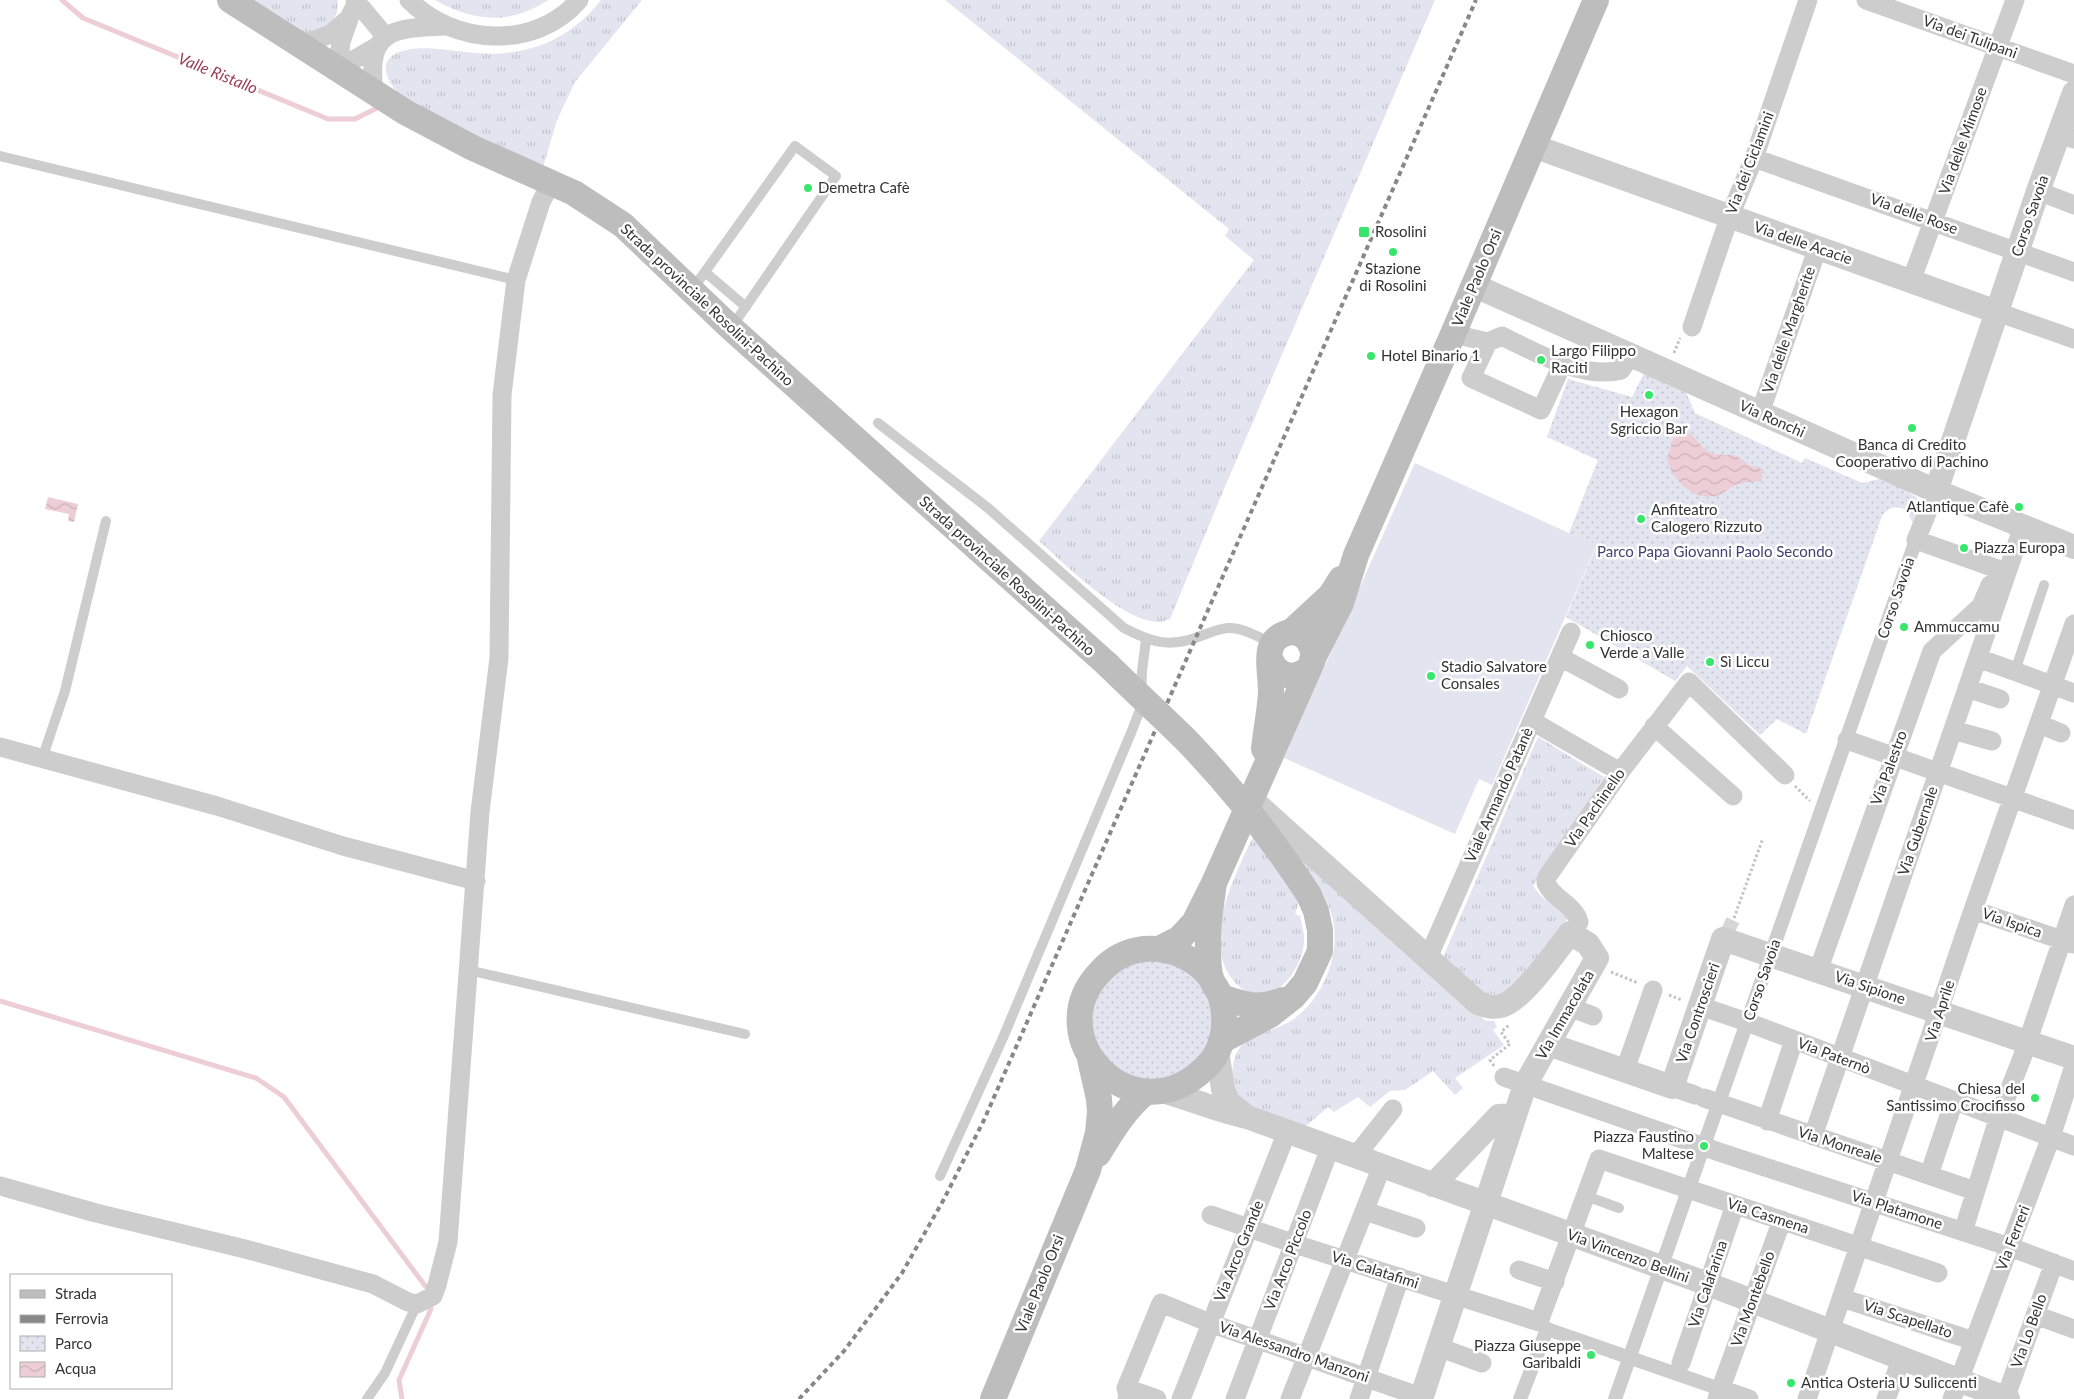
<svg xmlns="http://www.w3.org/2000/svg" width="2074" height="1399" font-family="Lato,sans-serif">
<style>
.grass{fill:url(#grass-tufts)}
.park{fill:url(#park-dots)}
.pitch{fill:#e2e4ef}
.water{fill:url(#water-waves)}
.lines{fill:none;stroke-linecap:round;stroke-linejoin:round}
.stream{stroke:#eeced6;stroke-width:5}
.pedestrian-tunnel{stroke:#d6d6d6;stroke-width:14;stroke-dasharray:14 7;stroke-linecap:butt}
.path{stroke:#c3c3c3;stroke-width:3;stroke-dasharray:2.5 2.5;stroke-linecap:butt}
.service{stroke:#cdcdcd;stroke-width:10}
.pedestrian{stroke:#cdcdcd;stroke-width:14}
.minor{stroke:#cdcdcd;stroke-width:19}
.tertiary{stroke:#cdcdcd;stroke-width:24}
.secondary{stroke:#bdbdbd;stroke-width:26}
.rail{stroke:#888;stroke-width:4;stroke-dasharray:5 4;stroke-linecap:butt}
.secondary-bridge{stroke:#bdbdbd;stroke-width:26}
.poi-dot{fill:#38e66c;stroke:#fff;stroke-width:2}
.labels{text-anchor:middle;stroke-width:5;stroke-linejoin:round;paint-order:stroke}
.street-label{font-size:15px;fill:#333;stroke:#fff}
.poi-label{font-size:15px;fill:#333;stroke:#fff;text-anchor:start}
.park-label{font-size:15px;fill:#3f4370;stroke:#fff}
.water-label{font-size:16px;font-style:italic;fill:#973f54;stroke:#fff}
</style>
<defs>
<pattern id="grass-tufts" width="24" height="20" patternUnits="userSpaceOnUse" patternTransform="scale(1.25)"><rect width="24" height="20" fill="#e2e4ef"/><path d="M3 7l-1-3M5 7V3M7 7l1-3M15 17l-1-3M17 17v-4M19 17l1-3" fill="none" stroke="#c2c4cd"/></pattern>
<pattern id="park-dots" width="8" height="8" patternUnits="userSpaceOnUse" patternTransform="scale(1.25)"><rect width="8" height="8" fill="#e2e4ef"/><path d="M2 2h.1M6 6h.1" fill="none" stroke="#c2c4cd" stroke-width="1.8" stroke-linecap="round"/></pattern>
<pattern id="water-waves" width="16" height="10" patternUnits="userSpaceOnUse" patternTransform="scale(1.25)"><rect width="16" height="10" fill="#eeced6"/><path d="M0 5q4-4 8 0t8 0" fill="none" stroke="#cdb1b8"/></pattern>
</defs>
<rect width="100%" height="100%" fill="#fff"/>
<path class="grass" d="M253 0H338L337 12 332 24 311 33 303 34Z
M435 0H548C511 25 473 22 435 0Z
M601 0H642L575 82 557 120 543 167 500 149 399 94C388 83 377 62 397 53 417 44 445 50 466 52 519 59 567 44 601 0Z
M945 0H1435L1224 489 1170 619C1167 620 1163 622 1159 622 1123 622 1066 565 1039 541L1254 260 1225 236 1229 229Z
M1538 737 1604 777 1533 886 1540 895 1568 918 1532 970 1502 995 1484 994 1443 957Z
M1263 818 1337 892 1486 1021H1494L1497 1027 1493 1030 1504 1045 1455 1078 1463 1088 1455 1095 1433 1071 1405 1090 1390 1091 1370 1107 1358 1097 1334 1112 1328 1107 1305 1127C1275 1116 1224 1109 1233 1066 1234 1057 1239 1046 1247 1040 1262 1031 1281 1029 1295 1018 1324 996 1340 955 1333 920 1331 909 1325 898 1320 888L1299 902 1295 914 1300 916C1301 922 1303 929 1304 935 1305 946 1301 959 1296 968 1264 1023 1216 984 1219 932 1222 899 1247 848 1263 818Z"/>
<path class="park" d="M1644 373 1686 392 1695 413 1802 463 1805 458 1862 483 1879 479 1902 488 1916 497 1919 506 1913 523C1911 520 1909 515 1907 512 1899 503 1887 508 1882 516L1806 734 1777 719 1760 735 1687 666 1675 681 1566 617 1597 545 1569 533 1598 460 1547 437 1568 379 1632 397Z
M1132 961 1173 962 1205 988 1215 1028 1197 1065 1161 1083 1120 1076 1093 1045 1091 1005 1100 986Z"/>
<path class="pitch" d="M1415 463 1569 533 1597 544 1492 785 1479 779 1455 834 1284 758Z"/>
<path class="water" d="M1690 433C1697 440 1704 451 1714 454 1722 456 1730 453 1738 457 1750 464 1747 466 1763 469L1761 481C1752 482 1741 482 1733 486 1728 489 1723 494 1716 496 1692 500 1673 481 1667 459L1673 439 1681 434Z
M48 497 78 504 74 522 68 521 69 514 45 509Z"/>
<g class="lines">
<path class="stream" d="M62 0 83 18 328 119H355L379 107
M0 1001 256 1078 284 1097 426 1287
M402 1399 399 1380 431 1309"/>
<path class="pedestrian-tunnel" d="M1727 933 1734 918"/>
<path class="path" d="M1674 353 1680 338
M1795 786 1810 801
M1734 918 1763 838
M1611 972 1638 983
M1669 995 1682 1000
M1494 1066 1490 1060 1510 1044 1501 1032 1509 1025"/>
<path class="service" d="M0 156 516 280
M705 272 746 307
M692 290 795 146 836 176 731 328
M878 423 988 508 1124 628C1151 642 1168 648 1198 637 1207 634 1217 629 1228 628 1242 627 1258 637 1272 643
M2015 671 2044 585
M42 759 65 691 106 521
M468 970 745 1034
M940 1176 1002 1040 1131 733 1141 707 1142 671 1146 640
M1586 1196 1619 1208
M367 1399 385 1373 417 1304"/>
<path class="pedestrian" d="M1539 1322 1547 1329 1720 1389
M1520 1399 1547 1329
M1615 1399 1916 540"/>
<path class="minor" d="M355 0 386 37
M409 0C454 45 535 51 579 0
M1866 0 2074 74
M301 45 331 34 349 18 358 0
M338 69 341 42 349 19
M338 69 376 47
M374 92C366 30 392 28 445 26
M2059 134 2074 139
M1754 158 2074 272
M2038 191 2074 205
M1911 281 2015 0
M1997 312 2074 339
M1692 327 1729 218 1754 158 1808 0
M1453 334 1488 342
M1562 365 1541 410 1471 378 1488 342 1502 336C1534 352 1585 380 1621 370L1631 356
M1760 413 1818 247
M1936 491 1916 540 2006 572
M1560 657 1619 689
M1978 658 2074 693
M1967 688 2000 699
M1532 721 1620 772
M2039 724 2061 733
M1654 726 1733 796
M1953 730 1992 741
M1847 740 2074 820
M0 747 217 806 343 846 476 881
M1973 910 2074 944
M1570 933 1579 922C1575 905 1553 899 1546 883L1547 877 1620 772 1689 682 1785 775
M1428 958 1571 632
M1818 971 1932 651 1981 606 1990 585 1998 581
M1700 1006 1747 1022 2074 1146
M1569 1007 1593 1016
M1625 1070 1653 990
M1504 1077 1719 1152 2010 1247 2074 1271
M1672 1087 1695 1095
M1704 1098 1975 1191
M1767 1121 1794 1040
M1813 1136 2023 526
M1355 1157 1393 1109
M1929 1175 1954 1101
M0 1186 96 1213 245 1249 373 1284 408 1302 417 1304 433 1296 437 1285 448 1242 480 812 499 658 502 395 516 280 541 202 551 183
M1365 1211 1416 1228
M1211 1215 1295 1244 1539 1322 1599 1159 1938 1273
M1963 1232 1999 1116 2022 1058 2074 905
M1519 1270 1555 1282
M1842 1298 1974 1341
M2035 1315 2074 1329
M1438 1347 1482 1363
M1681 1363 1735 1205
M1126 1388 1157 1399
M1720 1389 1749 1399
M1127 1399 1128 1395 1126 1388 1161 1303 1210 1323 1421 1397
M1181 1399 1287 1132
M1235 1399 1330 1148
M1290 1399 1382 1166
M1359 1399 1400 1277
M1717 1399 1782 1220
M1807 1399 1973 910 2074 624
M1886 1399 1902 1358
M1952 1399 2051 1137 2074 1066
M2005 1399 2054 1263"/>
<path class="tertiary" d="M1533 146C1687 202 1842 256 1997 312
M1473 285 1936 491 2074 547
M1936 491 2038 191 2074 93
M1252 800 1478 1003C1486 1006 1492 1008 1501 1006 1522 1001 1556 951 1570 933L1588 944 1597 958 1525 1085 1421 1399
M1548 1044 1672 1087 1723 939 2074 1058
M1217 1051 1223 1089 1228 1102 1247 1117
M1162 1091C1191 1099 1218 1111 1247 1117L1708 1284 2008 1399
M1433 1185 1499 1116 1515 1115"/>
<path class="secondary" d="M230 0 405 112 473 148 574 193 623 225 731 328 1108 665
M1291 632 1331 595 1341 579
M1312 660 1341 603 1356 555 1453 334 1596 0
M1264 749C1266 730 1270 711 1271 692 1271 679 1267 658 1271 647 1274 638 1283 633 1292 632 1299 632 1307 637 1310 644 1325 669 1286 691 1271 661
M1159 949 1179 939 1194 923 1214 883 1310 667
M1210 977C1194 957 1170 947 1144 949 1127 951 1112 959 1101 971 1036 1037 1133 1138 1205 1068 1224 1051 1228 1022 1221 998 1219 990 1213 985 1211 978 1208 969 1208 956 1208 948 1207 926 1211 904 1214 883
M1221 997C1246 1005 1256 1010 1283 1000
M1221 1041 1270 1015 1293 997 1305 983 1320 951V930L1316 911 1309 895
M1098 1154C1112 1131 1125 1109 1146 1092
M993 1399 1088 1170 1098 1133 1100 1112 1099 1099 1090 1059"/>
<path class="rail" d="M799 1399 844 1351 902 1273 944 1199 984 1120 1476 0"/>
<path class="secondary-bridge" d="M1108 665C1134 691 1162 716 1188 742 1233 789 1274 841 1309 895"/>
</g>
<g class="poi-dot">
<circle cx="808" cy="188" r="5"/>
<rect x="1358" y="226" width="12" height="12" rx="2.5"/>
<circle cx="1393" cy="252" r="5"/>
<circle cx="1371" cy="356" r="5"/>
<circle cx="1541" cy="360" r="5"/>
<circle cx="1649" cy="395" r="5"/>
<circle cx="1912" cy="428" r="5"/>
<circle cx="2019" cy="507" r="5"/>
<circle cx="1641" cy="519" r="5"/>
<circle cx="1964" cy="548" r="5"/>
<circle cx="1904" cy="627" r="5"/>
<circle cx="1590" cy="645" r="5"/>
<circle cx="1710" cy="662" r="5"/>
<circle cx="1431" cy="676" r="5"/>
<circle cx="2035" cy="1098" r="5"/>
<circle cx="1704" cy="1146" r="5"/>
<circle cx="1591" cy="1355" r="5"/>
<circle cx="1791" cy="1383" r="5"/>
</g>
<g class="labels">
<g class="street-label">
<text transform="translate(1970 37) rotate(20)" y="5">Via dei Tulipani</text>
<text transform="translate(1963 141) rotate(-70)" y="5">Via delle Mimose</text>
<text transform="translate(1750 163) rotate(-69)" y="5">Via dei Ciclamini</text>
<text transform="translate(1914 214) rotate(20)" y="5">Via delle Rose</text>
<text transform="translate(2030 216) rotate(-71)" y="5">Corso Savoia</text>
<text transform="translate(1803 243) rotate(19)" y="5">Via delle Acacie</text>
<text transform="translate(1477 278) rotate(-67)" y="5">Viale Paolo Orsi</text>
<text transform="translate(707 305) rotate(43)" y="5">Strada provinciale Rosolini-Pachino</text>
<text transform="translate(1789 330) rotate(-71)" y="5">Via delle Margherite</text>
<text transform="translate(1772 419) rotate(24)" y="5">Via Ronchi</text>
<text transform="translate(1007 576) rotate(42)" y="5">Strada provinciale Rosolini-Pachino</text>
<text transform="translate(1896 598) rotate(-71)" y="5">Corso Savoia</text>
<text transform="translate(1889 768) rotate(-70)" y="5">Via Palestro</text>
<text transform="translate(1499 795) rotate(-66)" y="5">Viale Armando Patanè</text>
<text transform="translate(1595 808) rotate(-55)" y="5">Via Pachinello</text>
<text transform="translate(1918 831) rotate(-71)" y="5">Via Gubernale</text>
<text transform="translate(2012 923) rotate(19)" y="5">Via Ispica</text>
<text transform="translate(1762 980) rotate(-71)" y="5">Corso Savoia</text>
<text transform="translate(1870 988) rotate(19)" y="5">Via Sipione</text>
<text transform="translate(1940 1011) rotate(-72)" y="5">Via Aprile</text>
<text transform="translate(1698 1013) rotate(-71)" y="5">Via Controscieri</text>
<text transform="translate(1565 1015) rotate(-60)" y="5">Via Immacolata</text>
<text transform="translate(1834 1056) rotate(21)" y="5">Via Paternò</text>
<text transform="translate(1840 1145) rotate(18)" y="5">Via Monreale</text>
<text transform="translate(1897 1210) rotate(18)" y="5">Via Platamone</text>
<text transform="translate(1768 1216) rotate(18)" y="5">Via Casmena</text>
<text transform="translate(2013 1238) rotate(-69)" y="5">Via Ferreri</text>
<text transform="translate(1239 1251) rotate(-68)" y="5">Via Arco Grande</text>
<text transform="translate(1628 1256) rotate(20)" y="5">Via Vincenzo Bellini</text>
<text transform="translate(1288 1260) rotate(-69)" y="5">Via Arco Piccolo</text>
<text transform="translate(1375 1270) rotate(18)" y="5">Via Calatafimi</text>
<text transform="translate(1040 1284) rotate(-68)" y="5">Viale Paolo Orsi</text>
<text transform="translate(1708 1284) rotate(-71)" y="5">Via Calafarina</text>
<text transform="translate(1753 1299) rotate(-70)" y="5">Via Montebello</text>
<text transform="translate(1908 1319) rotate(18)" y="5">Via Scapellato</text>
<text transform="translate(2029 1331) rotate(-70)" y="5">Via Lo Bello</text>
<text transform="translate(1294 1352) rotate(19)" y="5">Via Alessandro Manzoni</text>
</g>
<g class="poi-label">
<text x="818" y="193">Demetra Cafè</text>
<text x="1375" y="237">Rosolini</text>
<text x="1393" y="274" text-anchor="middle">Stazione<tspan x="1393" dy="17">di Rosolini</tspan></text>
<text x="1551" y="356">Largo Filippo<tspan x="1551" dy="17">Raciti</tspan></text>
<text x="1381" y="361">Hotel Binario 1</text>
<text x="1649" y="417" text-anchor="middle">Hexagon<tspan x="1649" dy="17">Sgriccio Bar</tspan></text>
<text x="1912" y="450" text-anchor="middle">Banca di Credito<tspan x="1912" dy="17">Cooperativo di Pachino</tspan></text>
<text x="2009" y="512" text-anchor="end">Atlantique Cafè</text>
<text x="1651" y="515">Anfiteatro<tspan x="1651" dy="17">Calogero Rizzuto</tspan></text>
<text x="1974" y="553">Piazza Europa</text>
<text x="1914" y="632">Ammuccamu</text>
<text x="1600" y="641">Chiosco<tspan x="1600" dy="17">Verde a Valle</tspan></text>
<text x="1720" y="667">Sì Liccu</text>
<text x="1441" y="672">Stadio Salvatore<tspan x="1441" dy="17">Consales</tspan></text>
<text x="2025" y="1094" text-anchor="end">Chiesa del<tspan x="2025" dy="17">Santissimo Crocifisso</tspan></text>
<text x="1694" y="1142" text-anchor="end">Piazza Faustino<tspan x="1694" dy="17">Maltese</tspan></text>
<text x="1581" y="1351" text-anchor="end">Piazza Giuseppe<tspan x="1581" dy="17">Garibaldi</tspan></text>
<text x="1801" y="1388">Antica Osteria U Suliccenti</text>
</g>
<g class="park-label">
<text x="1715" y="557">Parco Papa Giovanni Paolo Secondo</text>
</g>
<g class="water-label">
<text transform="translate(218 73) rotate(22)" y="6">Valle Ristallo</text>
</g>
</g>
<rect x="10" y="1274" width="162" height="115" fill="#ffffff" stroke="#adadad"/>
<rect x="20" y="1290" width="25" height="8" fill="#bdbdbd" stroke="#adadad"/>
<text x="55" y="1299" font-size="15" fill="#333333">Strada</text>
<rect x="20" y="1315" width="25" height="8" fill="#888888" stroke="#adadad"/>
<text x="55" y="1324" font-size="15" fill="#333333">Ferrovia</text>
<rect x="20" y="1336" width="25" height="15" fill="url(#park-dots)" stroke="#adadad"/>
<text x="55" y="1349" font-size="15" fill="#333333">Parco</text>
<rect x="20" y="1362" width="25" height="15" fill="url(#water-waves)" stroke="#adadad"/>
<text x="55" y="1374" font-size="15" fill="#333333">Acqua</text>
</svg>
